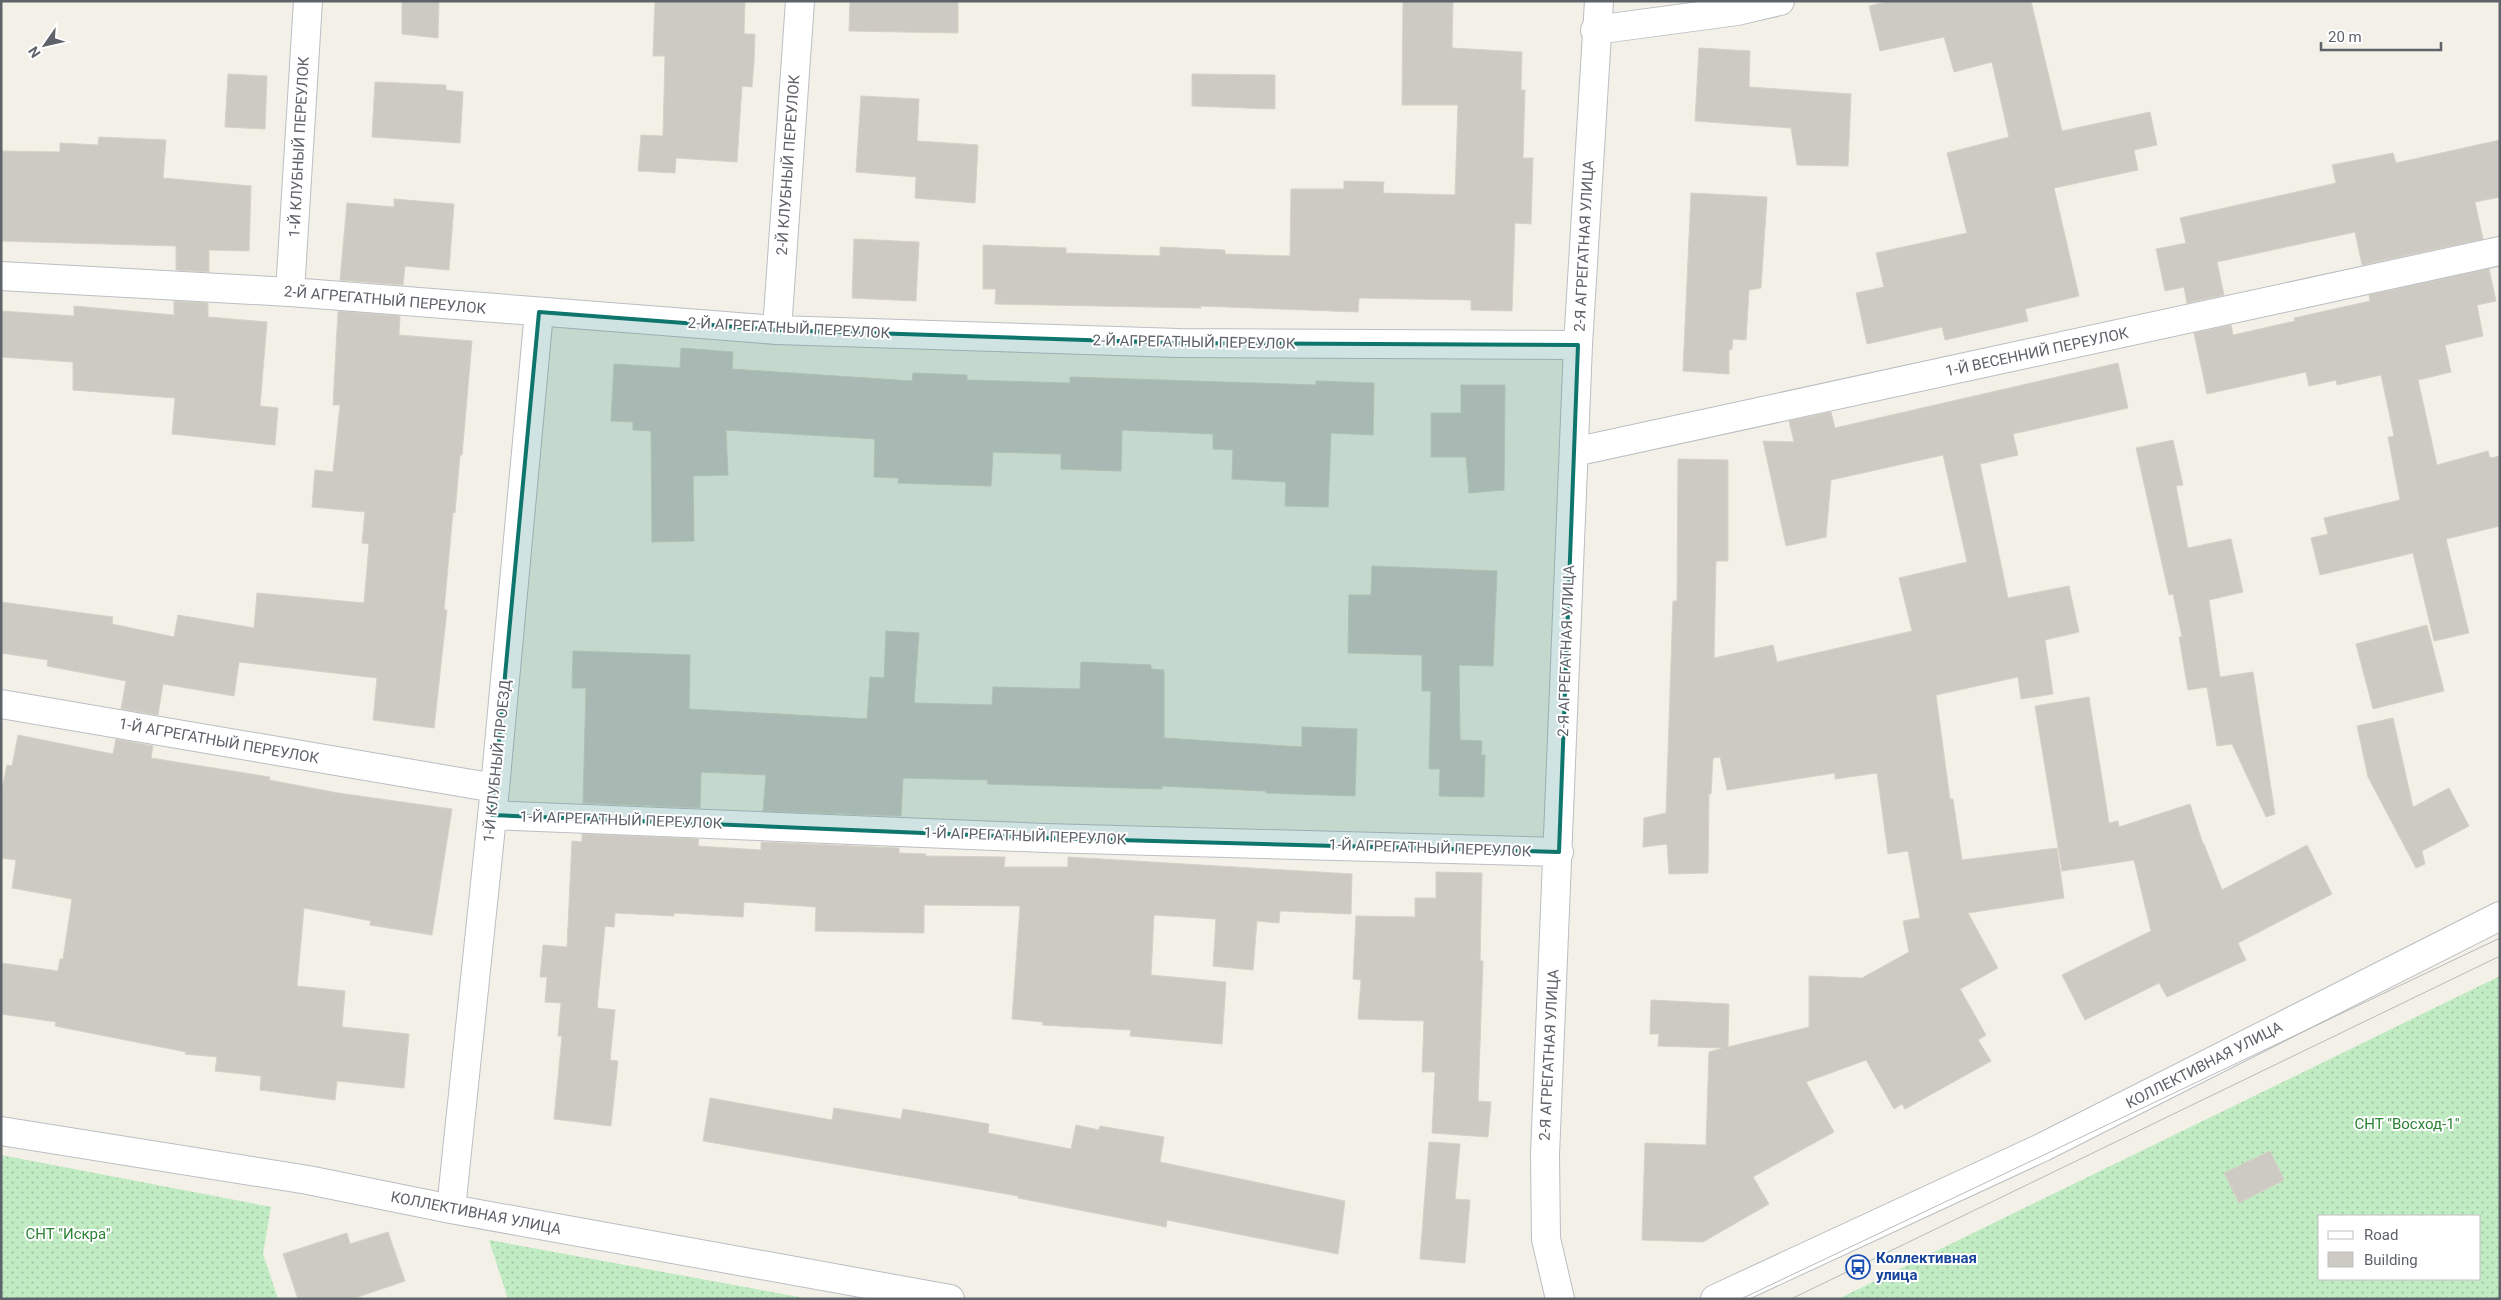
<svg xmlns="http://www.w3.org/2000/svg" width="2501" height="1300" font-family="Roboto,sans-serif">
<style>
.garden{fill:url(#garden-dots);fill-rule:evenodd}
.building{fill:#cdcac4;stroke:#d7d2c4}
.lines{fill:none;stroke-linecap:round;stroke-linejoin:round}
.minor-casing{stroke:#bbbec3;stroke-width:30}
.minor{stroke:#fff;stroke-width:28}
.tram{stroke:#b8b9ba;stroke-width:1}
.marked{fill:#0f766e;fill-opacity:0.2;stroke:#0f766e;stroke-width:4;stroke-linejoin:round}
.labels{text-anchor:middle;stroke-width:4;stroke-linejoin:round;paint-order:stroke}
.street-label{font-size:15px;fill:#5e6269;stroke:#fff}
.park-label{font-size:15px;fill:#2b8233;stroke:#fff}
.transit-label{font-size:15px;font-weight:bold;fill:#164399;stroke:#fff;text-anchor:start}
</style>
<defs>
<pattern id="garden-dots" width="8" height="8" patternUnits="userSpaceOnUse" patternTransform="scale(1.25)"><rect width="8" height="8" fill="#c1ebc3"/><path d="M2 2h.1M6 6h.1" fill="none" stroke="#a0c2a2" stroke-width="1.8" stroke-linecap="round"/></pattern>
</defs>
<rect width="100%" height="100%" fill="#f2f0e7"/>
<path class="garden" d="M2500 976V1299H1838ZM2320 1216H2480V1279H2320Z
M1 1155 271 1207 263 1254 278 1299H1Z
M489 1240 810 1299H508Z"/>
<path class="building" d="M402 1H439L438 38 402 34Z
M655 1H745L744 34H755L754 62 752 87 742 86 737 162 676 158 675 173 638 171 641 135 663 136 665 56H653Z
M850 1H958V33L849 31Z
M1403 1H1453L1452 48 1522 52 1521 90H1525L1523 158H1533L1531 224 1515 223 1512 311 1471 310V300L1359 298 1358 312 1201 306V308L995 304 996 289H983V245L1066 248V253L1160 256V247L1225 250V254L1290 256 1291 189H1344V181L1384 182 1383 193 1455 195 1458 105H1402Z
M1890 1H2031L2062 131 2150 112 2157 145 2134 150 2138 170 2054 188 2079 296 2025 309 2028 321 1945 340 1942 327 1867 344 1856 293 1884 287 1876 253 1967 233 1947 153 2009 137 1992 62 1954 72 1944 37 1880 51 1869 6Z
M1699 48 1750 51 1749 87 1851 94 1848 166 1797 165 1791 128 1695 121Z
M228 74 267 76 265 129 225 127Z
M1192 74 1275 75V109L1192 106Z
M375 82 446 85V90L463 92 460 143 372 137Z
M861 96 919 99 917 141 978 145 975 203 915 198 916 177 856 172Z
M99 137 166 140 163 178 251 186 249 251 209 250V272L176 270V246L1 241V151L60 152V143L98 145Z
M2500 140V197L2475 202 2483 239 2362 265 2355 232 2217 262 2224 295 2187 303 2184 287 2165 291 2156 249 2186 243 2180 218 2336 183 2332 165 2393 153 2396 163Z
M1691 193 1767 197 1761 288 1749 290 1746 340 1733 339 1732 349 1729 350V374L1683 371Z
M394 199 454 204 449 270 405 266 403 285 340 280 347 203 394 207Z
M854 239 919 242 916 301 852 298Z
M2489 269 2496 301 2477 305 2483 336 2445 345 2451 372 2418 380 2437 465 2488 451 2490 458 2500 456V526L2446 539 2469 633 2434 641 2413 553 2320 575 2311 538 2328 534 2324 518 2400 500 2388 437 2394 436 2381 375 2337 385 2336 380 2309 386 2306 372 2207 394 2194 333 2231 325 2233 335 2295 321 2294 318 2370 301 2369 295Z
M174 301 208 303V317L267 322 260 406 278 408 275 445 172 434 175 398 73 390V362L1 357V311L74 316V306L174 315Z
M338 311 400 316 399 335 472 341 462 455H460L455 513 453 512 444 610H447L434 728 373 720 377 678 239 662 234 696 163 684 158 715 121 709 126 681 47 666 48 660 1 653V602L113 617 112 624 174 637 178 615 254 628 257 593 364 603 369 544 362 543 365 512 312 507 315 470 333 472 340 405H333Z
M681 348 733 352 732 369 912 381 913 373 967 375V380L1070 383V377L1316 385V381L1374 383 1373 435 1331 433 1328 507 1285 506 1286 482 1232 479 1233 450 1213 449V434L1122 430 1121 471 1061 469V454L993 452 991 486 898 483 899 478 874 477 875 439 726 430 728 475 693 476 694 541 652 542 651 431 633 430V422L611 421 614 364 680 368Z
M2118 363 2128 408 2013 434 2018 455 1980 464 2008 598 2069 586 2079 632 2045 640 2053 694 2021 699 2018 677 1936 695 1950 799H1953L1962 860 2057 848 2064 898 1968 913 1998 968 1960 989 1986 1035 1978 1040 1991 1061 1905 1109 1902 1104 1894 1109 1866 1060 1806 1082 1834 1132 1753 1177 1769 1204 1703 1242 1642 1240 1645 1143 1706 1145 1709 1052 1723 1048 1658 1046 1659 1034H1650L1651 1000 1729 1004 1728 1047 1809 1027V976L1862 978 1909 952 1903 921 1920 918 1908 851 1888 854 1877 773 1835 779V773L1727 790 1720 757 1713 758 1711 794H1709L1708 873 1669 874 1667 844 1643 847 1644 818 1666 813 1673 601H1677L1678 459 1728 460V561H1716L1714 658 1773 645 1777 662 1912 631 1899 578 1967 562 1943 455 1831 480 1826 537 1786 546 1763 441 1794 442 1789 421 1831 412 1835 428Z
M1461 385H1505L1504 490 1469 493 1466 457H1431V413H1461Z
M2173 440 2183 485 2176 486 2188 548 2231 539 2243 592 2209 600 2220 677 2253 672 2275 814 2266 817 2232 744 2217 746 2207 687 2188 690 2179 637H2182L2173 594 2169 595 2136 448Z
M1372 566 1497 571 1493 666 1459 665 1460 740 1482 741 1481 755H1485L1484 797 1439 796 1440 769H1429L1431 691H1422V655L1348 653 1349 595H1371Z
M2427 625 2444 691 2373 709 2356 644Z
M886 631 919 633 914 703 992 705 993 687 1080 689 1081 662 1151 665V669L1164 670V738L1302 747V727L1357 729 1355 796 1266 793V791L1162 786V789L987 784 988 780 903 778 901 816 763 811 766 775 701 772 700 808 583 803 586 688H572L573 651 690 655 689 709 867 719 870 677 884 678Z
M2089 697 2109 823 2118 821 2119 827 2190 804 2203 844H2204L2222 890 2307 845 2332 894 2238 943 2246 960 2167 997 2159 983 2085 1020 2062 975 2151 931 2134 860 2062 871 2035 706Z
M2393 718 2413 807 2449 788 2469 826 2422 851 2425 864 2416 868 2368 777 2357 726Z
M18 735 113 754 116 739 153 746 151 758 270 777 269 780 338 793 452 809 432 935 370 925 371 921 304 908 297 986 345 991 342 1027 409 1034 404 1088 337 1081 335 1100 260 1090 261 1076 215 1071 217 1057 185 1054 186 1052 55 1026 56 1022 1 1014V963L58 971 60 959H63L72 899 12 888 16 860 1 858V794L7 765 12 766Z
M582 834 699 839 698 846 761 850V842L899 848V853L926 854 925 856 1005 857 1004 867H1068V857L1352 874 1351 914 1280 911 1279 923 1257 921 1253 970 1213 966 1216 919 1154 915 1151 975 1226 982 1222 1044 1130 1036 1131 1030 1042 1025 1043 1022 1012 1019 1020 906 924 905V933L815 931 816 907 744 902 743 917 674 913V916L615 913 614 927 605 926 597 1008 615 1010 610 1060 618 1061 611 1126 554 1119 562 1036H558L561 1003 545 1002 547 977H540L543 945 567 947 572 841 582 842Z
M1436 872 1482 873 1480 961H1483L1478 1101 1491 1102 1488 1137 1432 1133 1435 1072H1422L1424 1021 1358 1019 1361 980 1353 979 1356 916 1415 917V898H1436Z
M710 1098 832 1120 834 1108 901 1119 903 1109 989 1124 988 1133 1071 1149 1076 1125 1099 1130 1100 1126 1164 1137 1160 1162 1345 1201 1338 1254 1167 1220 1166 1227 1018 1198V1196L703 1141Z
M1429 1142 1460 1144 1455 1199 1470 1200 1465 1263 1420 1259Z
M2270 1151 2284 1180 2239 1203 2224 1173Z
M388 1232 405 1281 352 1299H298L283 1254 347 1233 350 1244Z"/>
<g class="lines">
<g class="minor-casing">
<path id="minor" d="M1595 30 1737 11 1780 1
M1 276 290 292 777 330 1178 343 1578 345
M290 292 308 1
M777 330 800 1
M1574 452 2500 251
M1 704 495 788
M492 815 1045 838 1559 852
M1 1131 308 1180 451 1209 950 1299
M451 1209 495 788 539 312
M1560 1299 1546 1239 1545 1155 1578 345 1599 1
M1715 1299 2043 1147 2500 916"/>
</g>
<use href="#minor" class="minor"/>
<path class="tram" d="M1741 1299 2500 938
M1791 1299 2500 956"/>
</g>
<path class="marked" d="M539 312 777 330 1178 343 1578 345 1559 852 1045 838 492 815Z"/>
<defs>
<g id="bus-ring" transform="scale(1.25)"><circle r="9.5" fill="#fff" stroke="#1a4fb4" stroke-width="1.5"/><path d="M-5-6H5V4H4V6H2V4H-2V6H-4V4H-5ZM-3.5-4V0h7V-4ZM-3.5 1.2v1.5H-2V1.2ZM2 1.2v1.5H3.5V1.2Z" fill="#1a4fb4"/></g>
</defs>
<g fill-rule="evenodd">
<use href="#bus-ring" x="1858" y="1267"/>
</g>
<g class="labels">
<g class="street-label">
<text transform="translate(299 147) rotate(-87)" y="5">1-Й КЛУБНЫЙ ПЕРЕУЛОК</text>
<text transform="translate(788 165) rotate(-86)" y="5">2-Й КЛУБНЫЙ ПЕРЕУЛОК</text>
<text transform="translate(1584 246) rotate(-87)" y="5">2-Я АГРЕГАТНАЯ УЛИЦА</text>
<text transform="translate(385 300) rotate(5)" y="5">2-Й АГРЕГАТНЫЙ ПЕРЕУЛОК</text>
<text transform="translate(789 328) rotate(3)" y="5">2-Й АГРЕГАТНЫЙ ПЕРЕУЛОК</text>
<text transform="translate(1194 342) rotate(1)" y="5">2-Й АГРЕГАТНЫЙ ПЕРЕУЛОК</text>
<text transform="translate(2037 352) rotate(-12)" y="5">1-Й ВЕСЕННИЙ ПЕРЕУЛОК</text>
<text transform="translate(1566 651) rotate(-88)" y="5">2-Я АГРЕГАТНАЯ УЛИЦА</text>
<text transform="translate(219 741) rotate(10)" y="5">1-Й АГРЕГАТНЫЙ ПЕРЕУЛОК</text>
<text transform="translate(497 761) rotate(-84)" y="5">1-Й КЛУБНЫЙ ПРОЕЗД</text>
<text transform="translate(621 820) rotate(2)" y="5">1-Й АГРЕГАТНЫЙ ПЕРЕУЛОК</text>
<text transform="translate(1025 836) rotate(2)" y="5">1-Й АГРЕГАТНЫЙ ПЕРЕУЛОК</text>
<text transform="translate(1430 848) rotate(2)" y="5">1-Й АГРЕГАТНЫЙ ПЕРЕУЛОК</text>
<text transform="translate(1549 1055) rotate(-87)" y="5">2-Я АГРЕГАТНАЯ УЛИЦА</text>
<text transform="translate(2204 1065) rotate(-27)" y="5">КОЛЛЕКТИВНАЯ УЛИЦА</text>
<text transform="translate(476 1213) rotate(11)" y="5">КОЛЛЕКТИВНАЯ УЛИЦА</text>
</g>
<g class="park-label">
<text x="2407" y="1129">СНТ "Восход-1"</text>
<text x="68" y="1239">СНТ "Искра"</text>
</g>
<g class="transit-label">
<text x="1876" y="1263">Коллективная<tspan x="1876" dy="17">улица</tspan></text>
</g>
</g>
<rect width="2501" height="1300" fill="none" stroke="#5e6269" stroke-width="5"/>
<rect x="2318" y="1215" width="162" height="65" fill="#ffffff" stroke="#bfc0c3"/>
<rect x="2328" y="1231" width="25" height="8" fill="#ffffff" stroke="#bfc0c3"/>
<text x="2364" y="1240" font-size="15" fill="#5e6269">Road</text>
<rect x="2328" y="1252" width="25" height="15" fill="#cdcac4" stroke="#bfc0c3"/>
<text x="2364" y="1265" font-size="15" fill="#5e6269">Building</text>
<g transform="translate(45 45) rotate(236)" stroke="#ffffff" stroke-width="4" paint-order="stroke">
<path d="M0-4L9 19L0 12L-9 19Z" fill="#5e6269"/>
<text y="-8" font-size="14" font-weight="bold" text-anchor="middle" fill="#5e6269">N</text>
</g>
<path d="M2321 42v8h120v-8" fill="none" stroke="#5e6269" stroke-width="2.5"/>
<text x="2328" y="42" font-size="15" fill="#5e6269" stroke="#ffffff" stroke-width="4" paint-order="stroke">20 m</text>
</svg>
